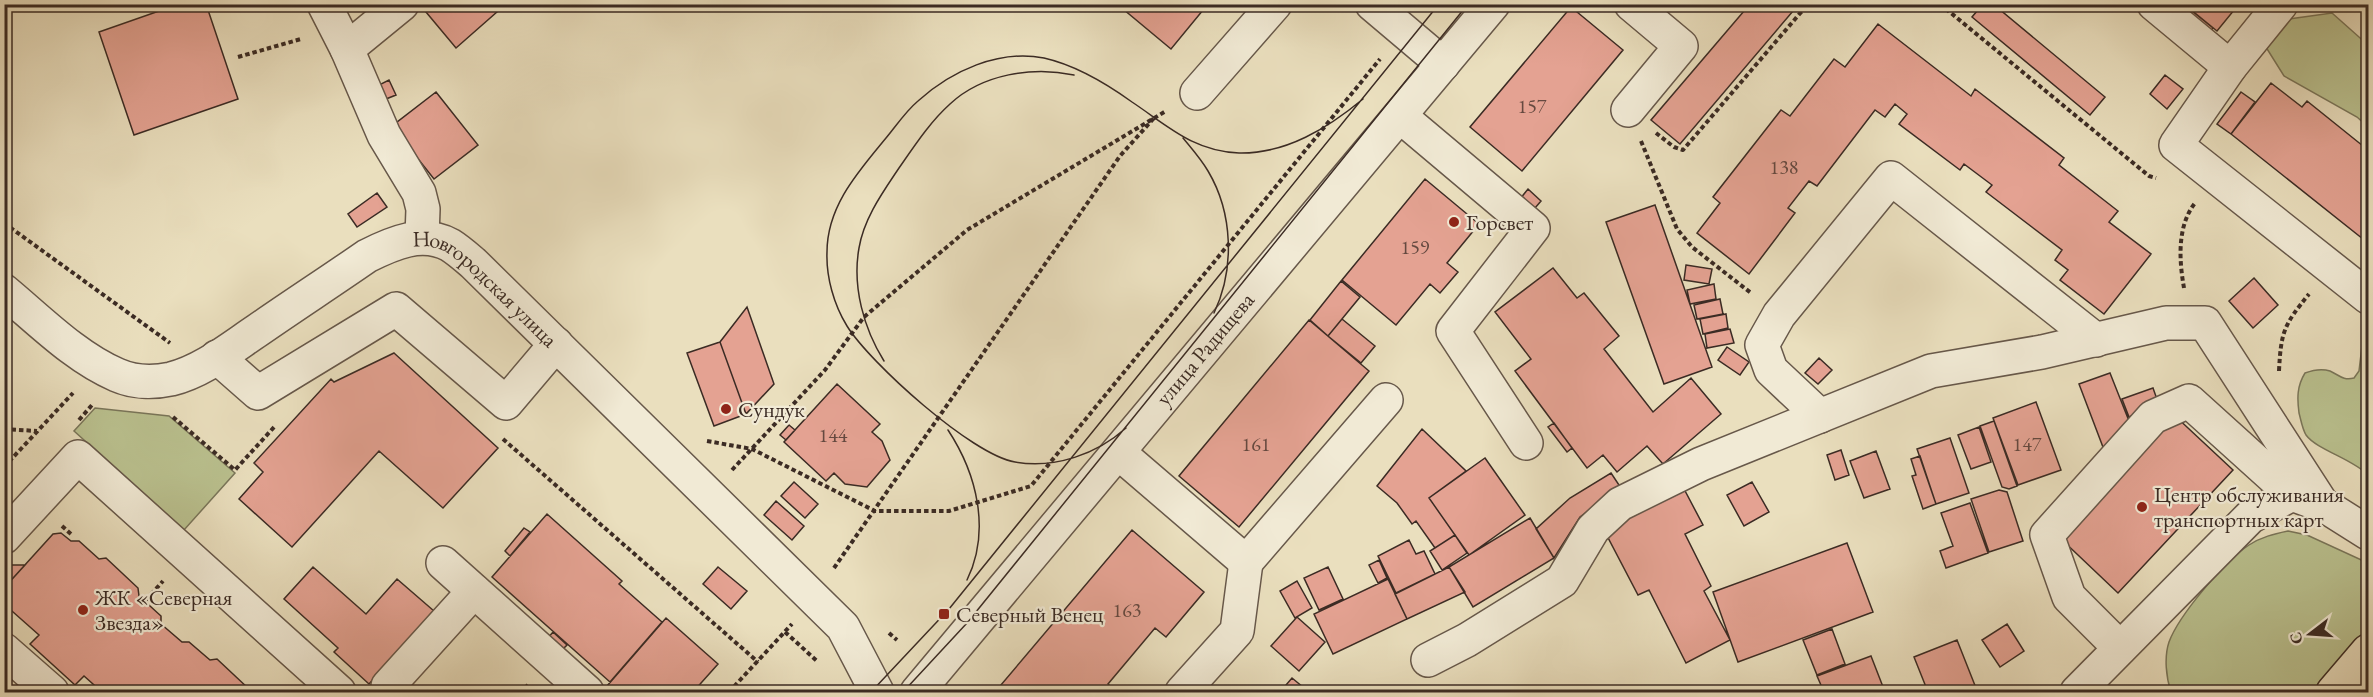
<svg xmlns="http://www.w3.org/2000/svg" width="2373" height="697" font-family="'EB Garamond',serif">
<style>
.green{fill:#bac18f;stroke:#7a765a;stroke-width:1.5}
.building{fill:#e4a292;stroke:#3b2b24;stroke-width:1.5}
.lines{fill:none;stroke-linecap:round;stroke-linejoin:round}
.minor-casing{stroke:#67584a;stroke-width:36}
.major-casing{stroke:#3b2b24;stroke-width:36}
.path{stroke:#3b2b24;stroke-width:4;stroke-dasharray:4.5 3;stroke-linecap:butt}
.minor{stroke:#f1ead5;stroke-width:33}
.major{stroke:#eadfbe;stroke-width:33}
.tram{stroke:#3b2b24;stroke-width:1.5}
.poi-dot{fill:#8f2418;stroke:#f1ead5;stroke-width:2}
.labels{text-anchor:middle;stroke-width:4.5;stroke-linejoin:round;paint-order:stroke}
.number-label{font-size:20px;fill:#654940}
.poi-label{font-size:22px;fill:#3b2b24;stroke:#f1ead5;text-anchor:start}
.street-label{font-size:22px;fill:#3b2b24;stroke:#f1ead5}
</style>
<rect width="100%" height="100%" fill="#eadfbe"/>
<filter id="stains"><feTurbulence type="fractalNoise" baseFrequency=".00333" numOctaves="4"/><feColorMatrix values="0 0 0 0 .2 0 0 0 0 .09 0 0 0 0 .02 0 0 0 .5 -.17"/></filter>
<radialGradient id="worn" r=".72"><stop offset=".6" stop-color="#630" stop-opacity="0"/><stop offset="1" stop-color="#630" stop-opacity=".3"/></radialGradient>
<path class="green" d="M2332 13 2368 45V127L2357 117 2284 76 2264 44 2289 19Z
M2368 341V475C2353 459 2317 450 2306 435 2302 428 2301 420 2299 413 2297 398 2297 386 2305 373 2313 370 2321 368 2330 371 2339 375 2343 381 2354 378L2359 371 2362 346Z
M95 408 169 416 235 473 184 530 74 431Z
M2288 531 2307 535 2368 563V636L2319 692H2171C2166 677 2164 657 2169 642 2179 615 2225 561 2249 545 2261 537 2274 534 2288 531Z"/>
<path class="building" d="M179 4H206L238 99 134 135 99 32Z
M435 4H506L456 48 426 12Z
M1117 4H1208L1171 49Z
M1750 4H1799L1680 144 1651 120Z
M1983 4H1993L2105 97 2090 115 1972 17Z
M2184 4H2239L2217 31Z
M1571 7 1623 50 1522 171 1470 127Z
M2187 7 2213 28 2209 34 2183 13Z
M1878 24 1971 96 1975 89 2064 158 2059 165 2118 211 2109 222 2151 254 2104 314 2060 280 2068 270 2055 260 2062 250 1986 192 1992 185 1964 164 1960 170 1899 124 1907 114 1895 104 1885 117 1875 110 1817 186 1809 181 1788 208 1795 213 1749 274 1697 233 1720 203 1713 197 1781 110 1790 116 1834 59 1845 67Z
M2165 75 2183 89 2167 109 2150 94Z
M389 80 396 95 381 101 375 87Z
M2271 83 2302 107 2307 101 2368 150V243L2231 134Z
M436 92 478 145 434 179 392 126Z
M2241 92 2255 102 2231 134 2217 124Z
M1425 179 1479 224 1447 263 1458 272 1440 293 1430 284 1396 325 1342 280Z
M1528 189 1541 201 1529 215 1516 204Z
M377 193 387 207 357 227 348 214Z
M1655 205 1712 367 1664 384 1606 222Z
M1686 265 1712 269 1709 284 1684 280Z
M1553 268 1577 298 1584 293 1619 336 1604 349 1653 412 1691 378 1721 414 1663 464 1647 446 1617 472 1603 455 1587 468 1515 371 1531 359 1495 312Z
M2254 278 2278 305 2253 328 2229 301Z
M1341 281 1360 297 1328 336 1310 320Z
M1714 284 1716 299 1690 304 1687 290Z
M1720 299 1723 314 1697 319 1694 305Z
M747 307 774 384 746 414 720 342Z
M1726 314 1728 328 1703 334 1700 319Z
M1342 319 1375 346 1361 363 1328 336Z
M1309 320 1369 371 1239 527 1179 476Z
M1730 329 1734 343 1707 348 1705 334Z
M720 342 746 414 714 426 687 353Z
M1727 347 1749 362 1740 375 1718 360Z
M394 353 498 448 443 508 379 451 292 547 239 499 263 472 254 463 331 379 334 382Z
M1819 358 1832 370 1818 384 1805 373Z
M2110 373 2131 426 2106 455 2079 384Z
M837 384 880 424 872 432 882 441 890 460 867 487 845 484 834 473 826 481 784 442Z
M2153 388 2159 405 2129 417 2122 399Z
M2036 402 2061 470 2018 485 1993 418Z
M2173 414 2233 470 2118 593 2059 537Z
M1994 421 2017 486 2009 489 2002 487 1980 426Z
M1554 423 1572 448 1567 452 1548 427Z
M789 425 795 430 786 440 780 435Z
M1979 427 1991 462 1971 469 1958 435Z
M1422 429 1466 471 1429 498 1455 535 1435 548 1416 521 1412 524 1397 503 1377 486Z
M1950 438 1969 493 1936 504 1917 449Z
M1841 450 1849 475 1835 480 1827 455Z
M1876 451 1890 489 1864 498 1850 461Z
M1920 456 1936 504 1923 509 1912 476 1916 475 1911 459Z
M1485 458 1525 515 1469 555 1429 498Z
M1611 473 1621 488 1580 517 1554 558 1536 529 1570 498Z
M794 482 818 504 805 518 781 496Z
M1752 482 1769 512 1744 526 1727 495Z
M1683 487 1703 525 1685 534 1711 586 1704 591 1730 640 1686 663 1649 590 1638 595 1604 530Z
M1999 490 2007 492 2023 541 1989 552 1971 499Z
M776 501 804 526 792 540 764 515Z
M1970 503 1988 553 1946 568 1940 551 1953 546 1941 513Z
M547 514 622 581 619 584 662 622 610 682 492 577Z
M1530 518 1554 558 1473 607 1449 567Z
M524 528 530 532 510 556 505 551Z
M1132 530 1204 592 1166 637 1155 628 1108 684 1117 692H995Z
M61 533 71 541H79L99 559 106 558 138 588 139 596 161 616V624L182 642H189L210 660 217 659 249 689V692H102L84 676 75 685 30 644 39 635 4 604V588L53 534Z
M1455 535 1467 553 1442 570 1430 551Z
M1409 540 1416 554 1424 551 1435 574 1396 593 1378 556Z
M1847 543 1873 612 1738 662 1713 592Z
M1379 560 1387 578 1378 583 1369 565Z
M11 565H25L4 588V572Z
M313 567 366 614 397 579 434 611 369 684 334 652 338 648 284 599Z
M718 567 747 591 731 609 703 584Z
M1328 567 1343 599 1319 610 1304 578Z
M1449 567 1465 592 1407 619 1395 594Z
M1388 579 1407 619 1333 654 1314 614Z
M1297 581 1312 608 1295 618 1280 591Z
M1297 617 1325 642 1299 671 1271 646Z
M666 618 718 664 693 692H614L607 686Z
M2007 624 2024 651 2000 667 1982 640Z
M1832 629 1845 664 1817 675 1803 640Z
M553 632 567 645 561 651 547 639Z
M1957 640 1976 688 1965 692H1928L1914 657Z
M1871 656 1885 692H1824L1817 676Z
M1292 678 1309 692H1280Z"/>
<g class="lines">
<g class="minor-casing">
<g id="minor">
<path d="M324 4 347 49"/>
<path d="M402 4 347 49 384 135 419 193 423 209 422 237"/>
<path d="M1372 4 1443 64"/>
<path d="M2154 4 2230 67"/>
<path d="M2281 4 2230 67 2176 145 2368 297"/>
<path d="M1197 93 1275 4"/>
<path d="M1628 110 1681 46 1631 4"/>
<path d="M1400 116 1533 228 1453 331 1526 443"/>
<path id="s1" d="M4 291C39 320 75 357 117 375 133 382 153 383 171 379 203 371 231 348 258 330 294 305 331 281 367 256 393 243 422 230 450 245 458 250 466 257 473 263L843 627 877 692"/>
<path d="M217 357 258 393 396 309 506 403 556 344"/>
<path d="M1820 416 1771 370 1762 345 1779 315 1891 178 2096 340"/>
<path d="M1119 453 1246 562 1386 400"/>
<path d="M4 537 78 457 339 692"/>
<path d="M443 563 587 692"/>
<path d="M2120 648 2069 597 2047 535 2153 417 2189 401 2292 494"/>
<path d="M4 650 52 692"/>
<path d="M1428 660 1467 640 1562 581 1593 529 1620 504 1701 464 1931 371 2042 352 2166 323H2205L2322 504 2368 533"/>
<path d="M388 686 474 591"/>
<path id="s2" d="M917 692 1493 4"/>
<path d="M1182 692 1237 631 1246 562"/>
<path d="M2077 692 2250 517 2292 494 2311 501"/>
</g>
</g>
<g class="major-casing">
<path id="major" d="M2333 692 2368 651"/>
</g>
<path class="path" d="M1940 4 2149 176 2156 178
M238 57 301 39
M1656 133 1674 147 1683 150 1808 4
M1641 141 1677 229 1692 247 1751 293
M4 223 170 343
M2184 288C2179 260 2177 226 2195 203
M2279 371C2281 331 2284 325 2309 294
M173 417 235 470 276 425
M79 420 92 405 94 406
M4 429 37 431
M503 439 758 662
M707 441 752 449 875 511H949L1031 486 1380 59
M4 467 73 393
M732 470 825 370 864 317 967 230 1166 111
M62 526 72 535
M834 568 1120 156 1154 118
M146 600 163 581
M785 632 817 661
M889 633 897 640
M694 691 695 692
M521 692 528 685
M729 692 792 624"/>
<use href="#minor" class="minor"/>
<use href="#major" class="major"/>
<path class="tram" d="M1183 138C1192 149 1201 159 1208 171 1233 213 1235 269 1214 313
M884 361C864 329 852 287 859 248 864 218 883 192 899 168 915 145 930 122 950 104 982 74 1033 66 1074 75
M1126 428C1097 454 1055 469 1015 462 972 455 870 363 847 326 834 305 826 277 827 252 827 206 858 172 886 138 896 126 906 111 918 101 951 71 999 49 1044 58 1075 65 1107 84 1132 102 1168 126 1193 151 1239 153 1286 154 1328 128 1363 99
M948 430C977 474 991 531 967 580
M871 692 949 609 1439 4
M903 692 967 623 1468 4"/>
</g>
<g class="poi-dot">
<circle cx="1454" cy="222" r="6"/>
<circle cx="726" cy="409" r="6"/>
<circle cx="2142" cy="507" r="6"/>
<circle cx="83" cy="610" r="6"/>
<rect x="938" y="608" width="12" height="12" rx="3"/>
</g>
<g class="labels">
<g class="number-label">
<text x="1532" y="113">157</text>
<text x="1784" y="174">138</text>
<text x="1415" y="254">159</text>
<text x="833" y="442">144</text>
<text x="1256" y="451">161</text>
<text x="2027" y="451">147</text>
<text x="1127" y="617">163</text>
</g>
<g class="poi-label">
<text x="1466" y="230">Горсвет</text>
<text x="738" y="417">Сундук</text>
<text x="2154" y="502">Центр обслуживания<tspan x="2154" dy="25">транспортных карт</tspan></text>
<text x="95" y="605">ЖК «Северная<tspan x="95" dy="25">Звезда»</tspan></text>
<text x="956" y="622">Северный Венец</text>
</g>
<g class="street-label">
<text dy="8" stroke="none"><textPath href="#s1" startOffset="568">Новгородская улица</textPath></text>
<text dy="8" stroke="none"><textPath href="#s2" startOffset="448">улица Радищева</textPath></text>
</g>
</g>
<rect width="2373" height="697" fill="none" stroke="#eadfbe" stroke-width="24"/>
<rect x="6" y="6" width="2361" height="685" fill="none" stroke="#3b2b24" stroke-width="3"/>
<rect x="12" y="12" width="2349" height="673" fill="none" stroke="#3b2b24" stroke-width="1.5"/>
<g transform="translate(2310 634) rotate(253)" stroke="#f1ead5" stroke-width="4.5" paint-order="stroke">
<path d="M0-4.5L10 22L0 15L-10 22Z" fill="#3b2b24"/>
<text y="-9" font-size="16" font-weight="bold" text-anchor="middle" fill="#3b2b24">С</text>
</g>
<rect width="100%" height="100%" filter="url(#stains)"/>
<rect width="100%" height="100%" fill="url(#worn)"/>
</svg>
